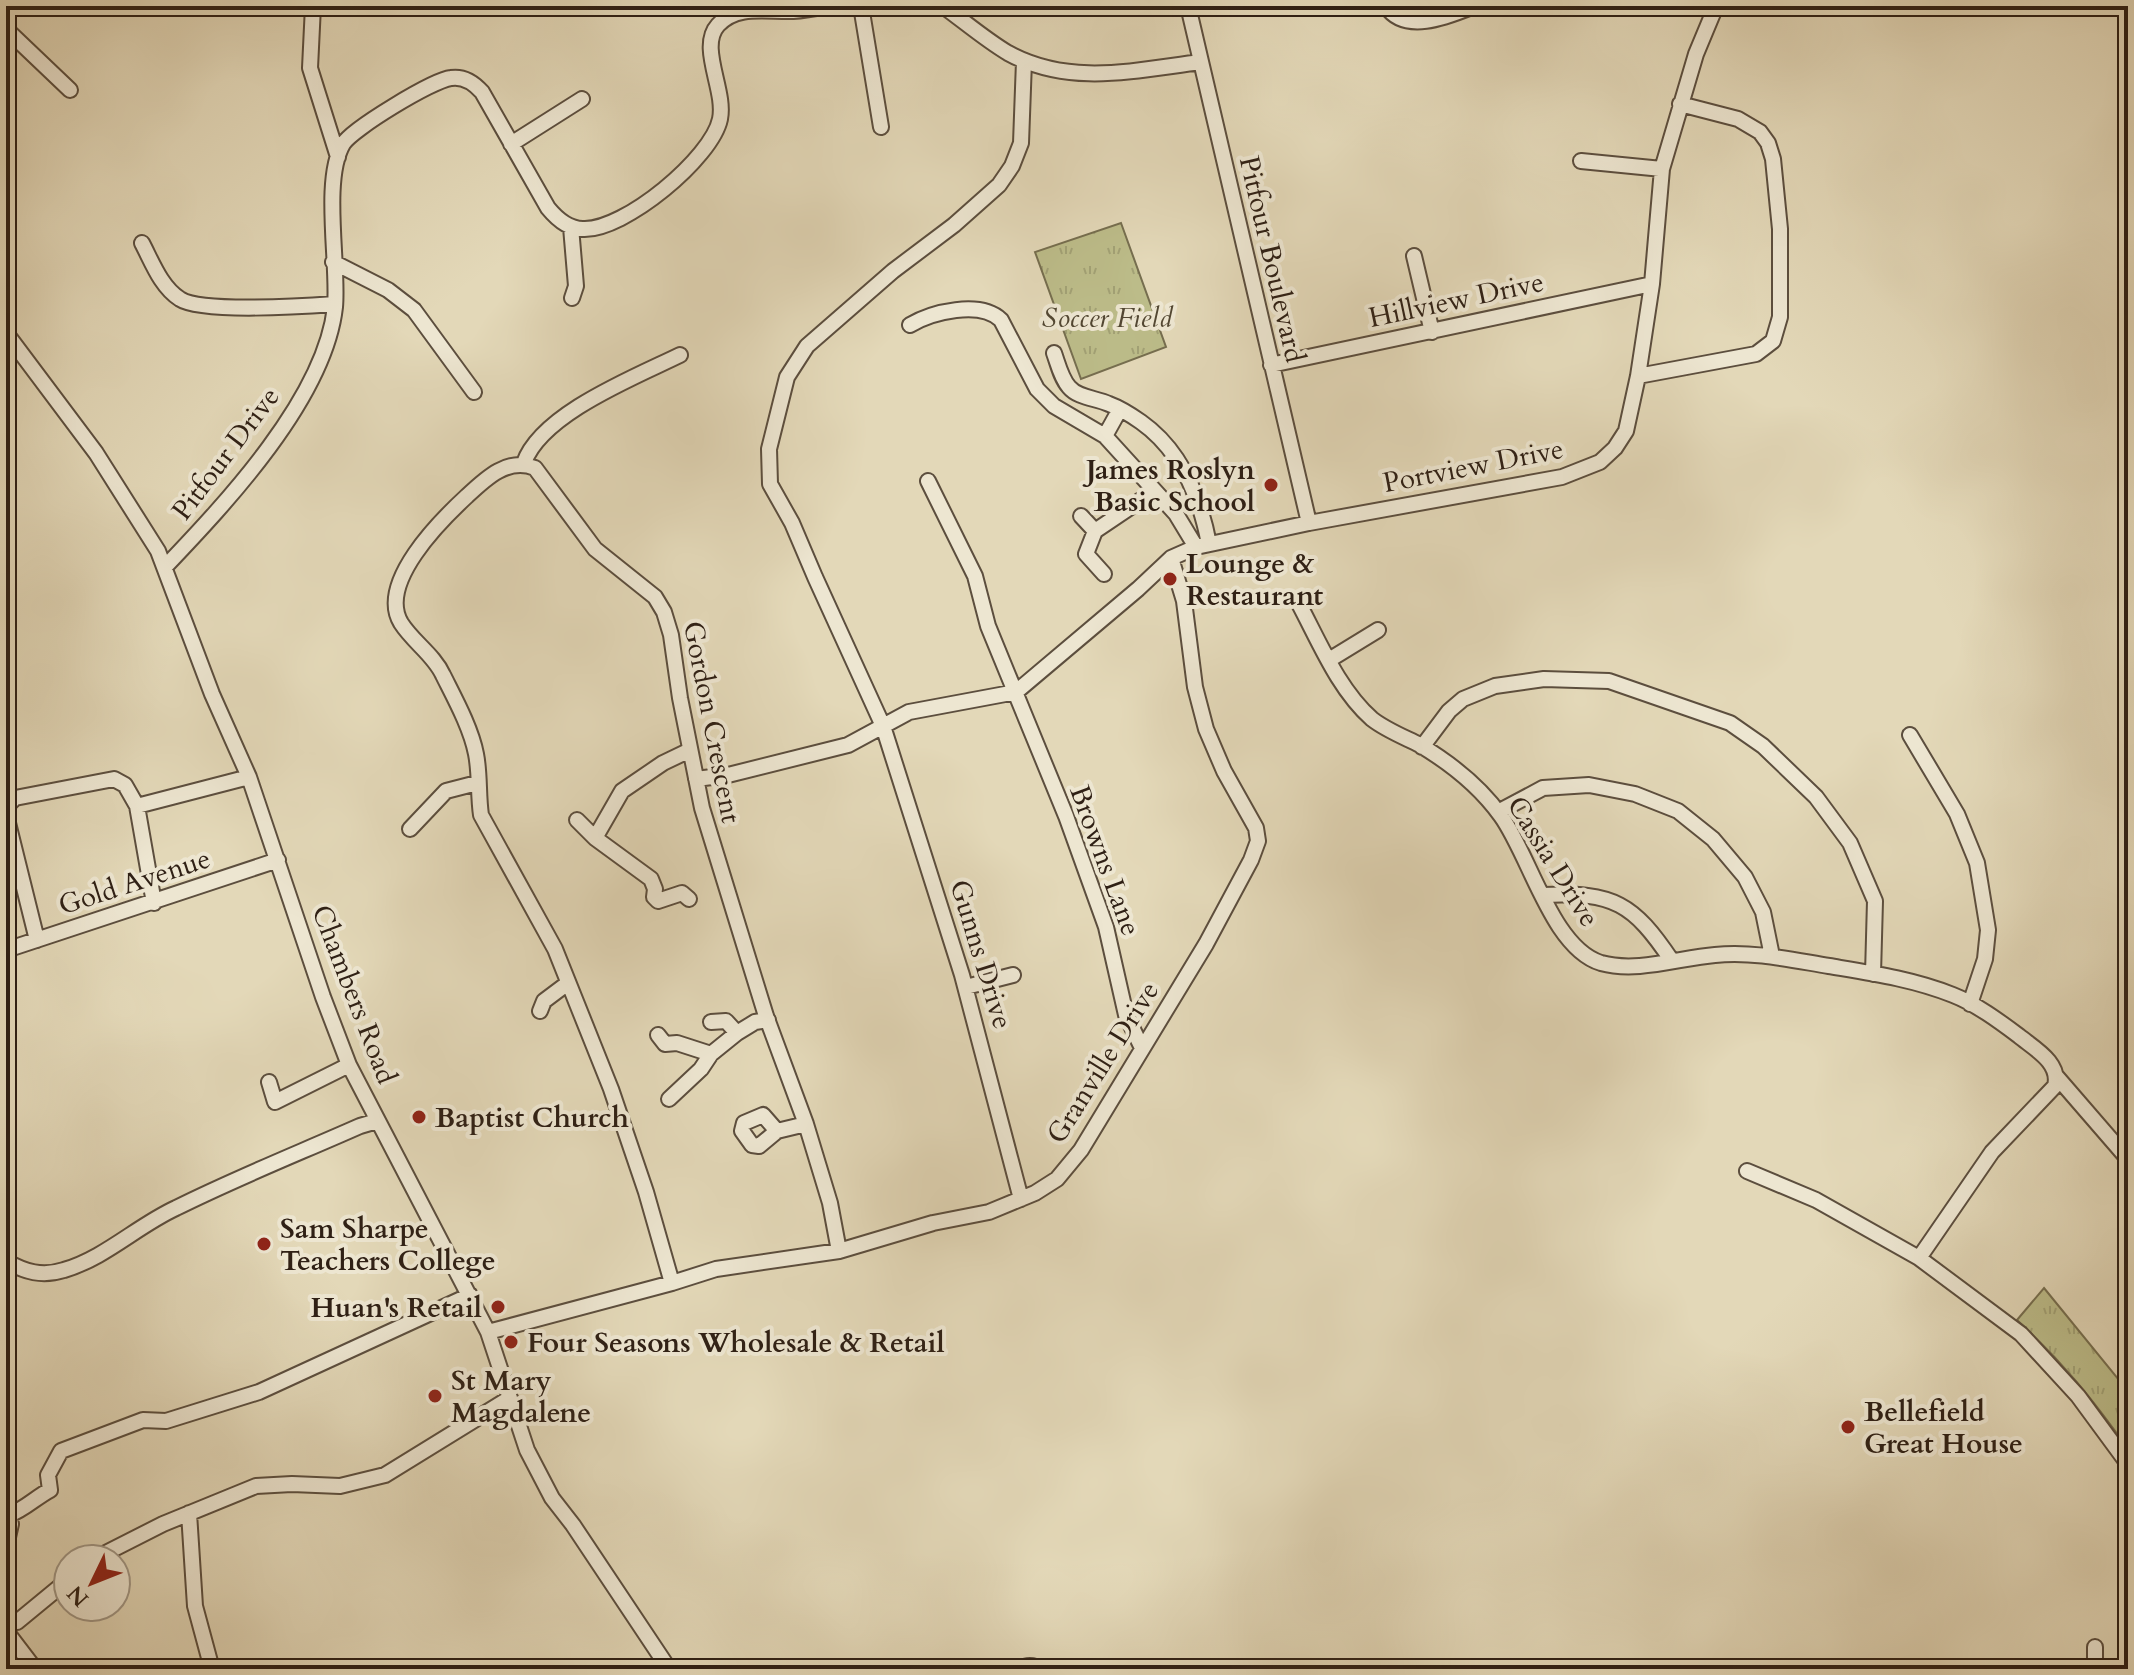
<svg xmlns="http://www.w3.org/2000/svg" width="2134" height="1675" font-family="Cardo,serif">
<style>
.park{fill:url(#park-tufts);stroke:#766e4f;stroke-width:2}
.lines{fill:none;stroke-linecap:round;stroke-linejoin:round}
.minor-casing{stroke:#5c4e3e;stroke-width:18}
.minor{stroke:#ede6d1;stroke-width:14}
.poi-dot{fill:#8f2418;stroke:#ede6d1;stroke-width:3}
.labels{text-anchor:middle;stroke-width:8;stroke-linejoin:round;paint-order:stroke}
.street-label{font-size:28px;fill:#2f2015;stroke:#ede6d1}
.park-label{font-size:28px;font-style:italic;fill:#524732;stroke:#ede6d1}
.poi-label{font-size:28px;font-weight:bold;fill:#2f2015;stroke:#ede6d1;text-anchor:start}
</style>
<defs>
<pattern id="park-tufts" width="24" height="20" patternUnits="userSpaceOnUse" patternTransform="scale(2)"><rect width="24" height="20" fill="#bcbc89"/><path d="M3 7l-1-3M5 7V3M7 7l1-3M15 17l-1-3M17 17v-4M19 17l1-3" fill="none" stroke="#a2a175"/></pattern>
</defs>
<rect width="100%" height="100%" fill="#e3d8b8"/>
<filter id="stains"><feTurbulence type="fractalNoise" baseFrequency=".0025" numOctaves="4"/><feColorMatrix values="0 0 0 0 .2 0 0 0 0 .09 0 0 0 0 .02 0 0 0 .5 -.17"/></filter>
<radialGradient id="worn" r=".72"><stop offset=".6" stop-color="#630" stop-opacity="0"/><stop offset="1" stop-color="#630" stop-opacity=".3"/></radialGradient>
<path class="park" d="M1121 223 1166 347 1081 379 1035 252Z
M2044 1288 2128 1391V1449C2093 1400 2062 1361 2017 1320Z"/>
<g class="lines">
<g class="minor-casing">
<path id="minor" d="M313 6 310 68 338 157
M861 6 881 127
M943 6C965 22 986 40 1008 53 1070 87 1136 70 1201 62
M1188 6 1309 523
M1386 6C1405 35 1449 16 1474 6
M6 29 70 90
M511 144 582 99
M1581 161 1662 169
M571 227 576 286 572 298
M142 243C152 262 161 287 180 299 201 313 307 306 335 304
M1414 256 1432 332
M333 262 388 290 414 310 474 392
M910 325C932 312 980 300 1001 320L1037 389 1054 406 1105 436 1120 409
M6 333 96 453 158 551 212 694 249 777 323 997 349 1065 488 1332 527 1450 552 1498 573 1525 669 1669
M1054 353C1058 364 1061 378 1069 387 1078 398 1096 398 1109 404 1120 408 1131 415 1141 422 1182 451 1200 497 1209 544
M1271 365 1652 284
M1638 376 1756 354 1773 341 1780 317V229L1773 159 1768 143 1760 132 1738 119 1680 104
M1105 436 1176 514 1196 547
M524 463C541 414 635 377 680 355
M928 481 975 576 988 626 1066 816 1106 927 1126 1015 1142 1048
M1081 516 1095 531 1141 500 1156 495
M1095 531 1086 554 1104 574
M165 567C226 503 325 398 335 307 339 265 322 180 343 144 352 129 433 80 451 78 464 76 474 83 482 92L548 208C557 219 568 229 583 229 624 231 712 158 720 119 726 90 698 47 718 25 737 4 767 12 793 11 805 10 817 8 829 6
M1298 602C1319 641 1338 689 1372 719 1386 730 1404 737 1420 745 1450 763 1481 788 1501 816 1530 856 1552 948 1601 963 1637 973 1679 958 1715 955 1753 951 1792 960 1829 966 1871 973 1913 979 1953 995 1976 1004 1999 1021 2019 1036 2035 1049 2061 1063 2055 1086L1992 1152 1919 1258
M1329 660 1378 630
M1910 735 1957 814 1977 863 1988 930 1985 959 1970 1004
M1422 747 1449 711 1463 699 1495 686 1544 679 1609 681 1730 723 1763 746 1816 797 1850 843 1875 901 1873 974
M696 779 728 775 848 745 909 712 1016 692 1138 589 1171 558 1196 547 1309 523 1562 477 1600 462 1615 448 1626 431 1638 376 1652 284 1662 169 1696 54 1716 6
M137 806 249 777
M1498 812 1543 788 1589 785 1635 794 1678 811 1713 839 1745 877 1763 912 1772 956
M577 820 595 838
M410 829 446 791 477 783
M1543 895C1614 892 1633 903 1672 961
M689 899 682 893 658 901 654 897 655 889 651 879 595 838 622 791 663 763 690 750
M37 940 7 819 8 805 15 798 114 779 125 785 137 806 154 903
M6 950 278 860
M966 987 1013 975
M540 1011 544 1001 568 983
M711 1022 726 1021 737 1033 755 1022 768 1020
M658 1035 665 1044 677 1043 711 1054 737 1033
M2057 1077 2128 1159
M269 1082 275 1102 349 1065
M669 1099 701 1069 711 1054
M777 1131 759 1146 752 1145 742 1131 744 1123 763 1115 777 1131 806 1124
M1747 1171 1816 1200 1919 1258 2021 1334 2078 1396 2128 1464
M1021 1199 962 975 883 726 815 577 792 523 770 484 769 449 787 377 807 346 893 271 954 225 999 185 1012 166 1021 143 1024 61
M6 1261C25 1272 42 1277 64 1270 105 1258 137 1226 176 1208 236 1178 299 1153 360 1126L377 1121
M672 1283 646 1192 611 1089 555 949 481 815C478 795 480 774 476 754 471 728 455 699 443 675 434 655 413 642 401 623 377 583 441 520 467 496 486 478 508 457 535 468L595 549 655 597 664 612 671 635 680 698 702 808 766 1016 806 1124 830 1203 839 1251
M488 1332 672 1283 716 1269 839 1251 933 1223 989 1212 1035 1193 1057 1179 1081 1150 1206 944 1251 860 1258 841 1256 828 1224 771 1206 729 1195 687 1184 601 1171 558
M189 1513 195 1606 212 1669
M6 1546 11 1524 9 1515C25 1509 35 1498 50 1490L48 1475 61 1451 143 1420 166 1421 259 1392 470 1295
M94 1559 163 1524 256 1486 292 1484 340 1486 385 1475 510 1398
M6 1620 17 1622 68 1580
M6 1631 35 1669
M2095 1647V1669
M1020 1669C1026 1665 1034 1665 1039 1669"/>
</g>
<use href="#minor" class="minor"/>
</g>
<g class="poi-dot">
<circle cx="1271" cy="485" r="8"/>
<circle cx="1170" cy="579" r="8"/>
<circle cx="419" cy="1117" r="8"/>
<circle cx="264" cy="1244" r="8"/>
<circle cx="498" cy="1307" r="8"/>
<circle cx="511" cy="1342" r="8"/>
<circle cx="435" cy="1396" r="8"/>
<circle cx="1848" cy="1427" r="8"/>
</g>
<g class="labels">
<g class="street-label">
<text transform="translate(1273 259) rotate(77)" y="10">Pitfour Boulevard</text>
<text transform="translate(1456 299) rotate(-12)" y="10">Hillview Drive</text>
<text transform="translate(225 453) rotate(-53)" y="10">Pitfour Drive</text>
<text transform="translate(1473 465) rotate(-11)" y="10">Portview Drive</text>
<text transform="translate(713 722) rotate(79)" y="10">Gordon Crescent</text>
<text transform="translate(1106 860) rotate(70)" y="10">Browns Lane</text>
<text transform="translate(1554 861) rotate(58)" y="10">Cassia Drive</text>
<text transform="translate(134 881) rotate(-18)" y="10">Gold Avenue</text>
<text transform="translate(982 954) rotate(73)" y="10">Gunns Drive</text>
<text transform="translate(355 994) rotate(69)" y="10">Chambers Road</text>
<text transform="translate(1102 1062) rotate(-58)" y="10">Granville Drive</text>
</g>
<g class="park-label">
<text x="1107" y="327">Soccer Field</text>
</g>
<g class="poi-label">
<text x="1255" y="479" text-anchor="end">James Roslyn<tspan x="1255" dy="32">Basic School</tspan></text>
<text x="1186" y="573">Lounge &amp;<tspan x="1186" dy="32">Restaurant</tspan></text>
<text x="435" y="1127">Baptist Church</text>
<text x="280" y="1238">Sam Sharpe<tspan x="280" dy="32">Teachers College</tspan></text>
<text x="482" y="1317" text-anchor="end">Huan's Retail</text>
<text x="527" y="1352">Four Seasons Wholesale &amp; Retail</text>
<text x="451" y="1390">St Mary<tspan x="451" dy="32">Magdalene</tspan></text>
<text x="1864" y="1421">Bellefield<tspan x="1864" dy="32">Great House</tspan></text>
</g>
</g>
<rect width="2134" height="1675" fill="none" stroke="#e3d8b8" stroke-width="32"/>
<rect x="8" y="8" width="2118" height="1659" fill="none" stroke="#2f2015" stroke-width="4"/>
<rect x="16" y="16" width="2102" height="1643" fill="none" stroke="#2f2015" stroke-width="2"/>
<g transform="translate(92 1583) rotate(227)"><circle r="38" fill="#ede6d1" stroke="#a19786" stroke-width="2"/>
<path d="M0-6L14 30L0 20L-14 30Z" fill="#8f2418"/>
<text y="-12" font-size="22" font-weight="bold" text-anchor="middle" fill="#2f2015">N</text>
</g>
<rect width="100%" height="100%" filter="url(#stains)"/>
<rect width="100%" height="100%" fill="url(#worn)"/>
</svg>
